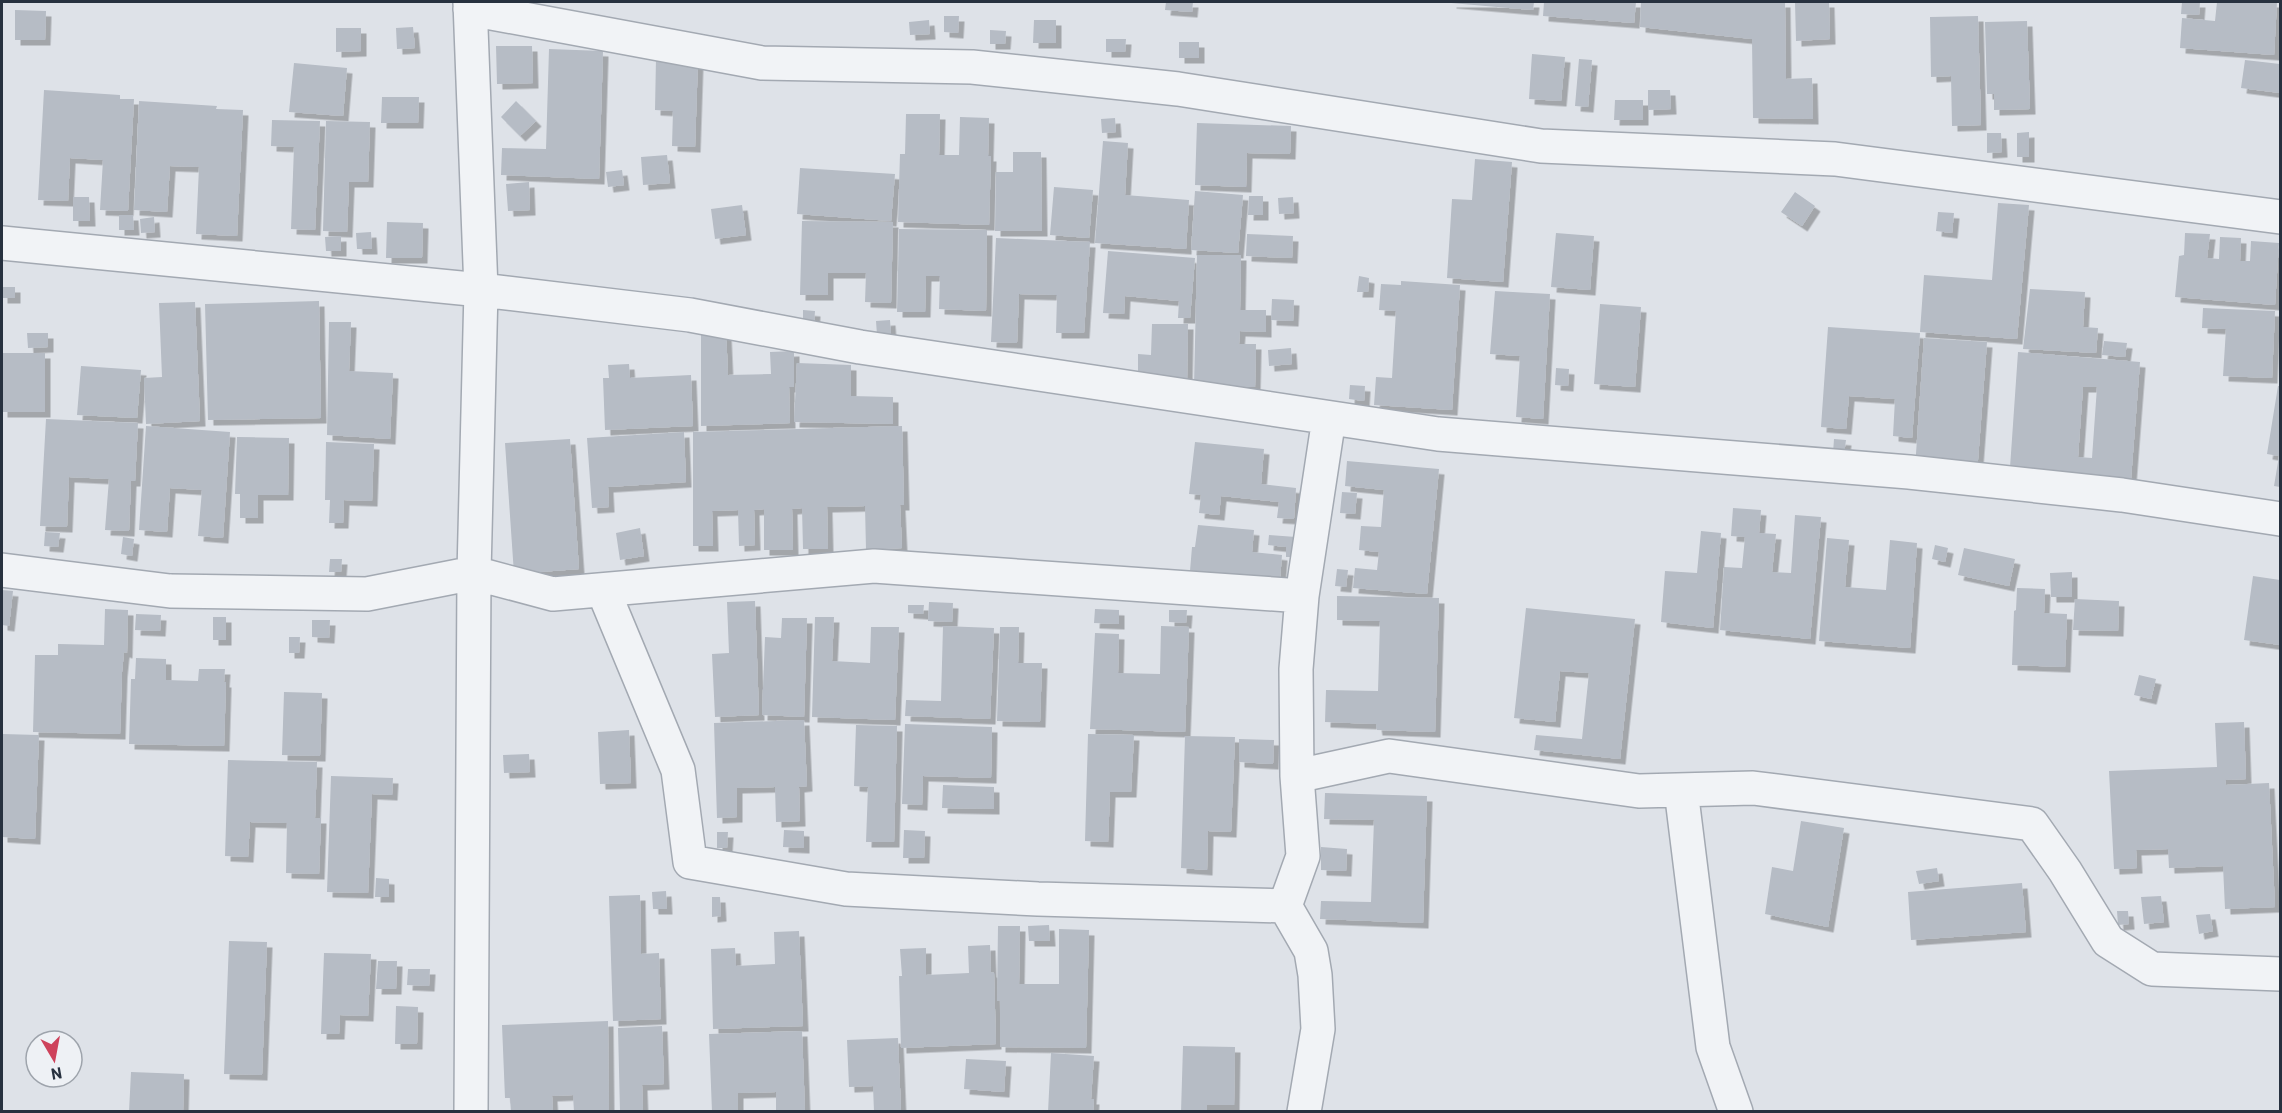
<svg xmlns="http://www.w3.org/2000/svg" width="2282" height="1113" font-family="Barlow,sans-serif">
<style>
.building{fill:#b6bcc5;fill-rule:evenodd;filter:url(#shadow)}
.lines{fill:none;stroke-linecap:round;stroke-linejoin:round}
.minor-casing{stroke:#a3a9b2;stroke-width:36}
.minor{stroke:#f1f3f6;stroke-width:33}
</style>
<defs>
<filter id="shadow"><feDropShadow dx="5.5" dy="5.5" stdDeviation="0" flood-color="#0004"/></filter>
</defs>
<rect width="100%" height="100%" fill="#dee2e8"/>
<path class="building" d="M1166 2H1193L1192 12 1165 10Z
M1451 2H1534L1533 10 1451 3Z
M1544 2H1636L1634 23 1543 16Z
M1641 2H1785L1786 79 1812 78 1813 119 1753 118 1752 39 1640 27Z
M1795 2H1829L1830 39 1796 41Z
M2182 2H2200L2199 15 2181 14Z
M2217 2H2277L2274 55 2180 48 2182 18 2215 21Z
M15 10 46 11 45 40H15Z
M944 16H959L958 33 944 32Z
M1978 16 1981 125 1952 126 1951 76 1931 77 1930 17Z
M929 20 930 34 910 35 909 22Z
M1034 20H1056V43H1033Z
M2027 21 2030 109 1994 110V94H1987L1985 22Z
M413 27 415 48 397 49 396 28Z
M336 28H361V51L336 52Z
M990 30 1006 31 1005 44H990Z
M1106 39H1126L1125 52H1106Z
M1179 42H1199V58H1179Z
M496 46H532L533 83 497 84Z
M549 49 603 51 599 179 501 175 502 148 546 149Z
M1532 54 1565 57 1561 101 1529 99Z
M656 58 698 59 695 147 672 146 673 111 655 110Z
M1579 59 1592 60 1588 107 1575 106Z
M2245 60 2280 64V93L2241 88Z
M294 63 347 68 343 116 289 112Z
M44 90 120 95V99H134L128 211 100 210 103 160 70 158 68 201 38 200Z
M1648 90H1670L1671 109 1648 110Z
M382 97H419L418 123H381Z
M1615 100H1643V120H1614Z
M139 101 217 106 216 109 243 110 237 236 196 234 199 167 170 166 167 212 134 210Z
M516 101 536 121 520 136 501 117Z
M906 114H940L939 155H959L960 117 989 118 988 156H991L989 225 898 222 900 154H905Z
M1115 118 1116 132 1102 133 1101 119Z
M272 120 320 121 315 230 291 229 294 147 271 146Z
M326 121 370 122 368 182H349L347 232 323 231Z
M1197 123 1291 126 1290 154 1247 153 1246 187 1195 185Z
M2029 132V157H2017V133Z
M1987 133H2001L2002 152 1987 153Z
M1103 141 1128 143 1125 195 1189 200 1186 249 1095 243Z
M1013 152H1041L1042 231H995L996 172H1013Z
M667 155 670 183 643 185 641 157Z
M1475 159 1512 162 1503 282 1447 278 1452 199 1472 200Z
M800 168 895 174 891 221 797 214Z
M622 170 624 185 608 187 606 172Z
M529 182 530 210 508 211 506 184Z
M1054 187 1093 190 1089 238 1050 235Z
M1195 191 1243 195 1238 253 1191 250Z
M1795 192 1815 206 1802 226 1781 212Z
M1249 196H1263V215H1248Z
M73 197H89L90 221H73Z
M1293 197 1294 213 1279 214 1278 198Z
M1998 203 2029 205 2017 339 1920 332 1924 275 1992 280Z
M742 205 746 235 715 239 711 209Z
M1938 212 1954 213 1952 233 1936 231Z
M119 215H133L134 230H119Z
M154 217 155 232 141 233 140 219Z
M802 221 893 222 891 303 865 302 866 273H828V295H800Z
M387 222 423 223 422 258H386Z
M899 229 987 230 986 311 939 309 940 276H926L925 312H897Z
M371 232 372 249H357L356 233Z
M1556 233 1594 236 1590 290 1551 287Z
M2185 233 2210 234 2207 258 2219 259 2220 237 2241 238 2240 261H2250L2251 241 2279 243 2275 305 2175 297 2179 256 2184 255Z
M1247 234 1293 236 1292 258 1246 256Z
M341 236V251H326L325 237Z
M996 238 1090 242 1084 333H1056L1057 295 1019 294 1017 343 991 342Z
M1108 251 1195 258 1190 318H1178L1179 301 1125 296 1124 314 1103 313Z
M1197 255H1241L1240 310H1266V332L1240 331 1239 344H1256L1255 387 1194 386Z
M1359 276 1369 278 1368 292H1357Z
M1401 281 1460 285 1452 410 1374 405 1376 377 1392 378 1396 311 1379 310 1381 284 1401 285Z
M2 287H15V298H2Z
M2030 289 2085 292 2083 327 2098 328 2096 353 2023 349Z
M1495 291 1550 294 1543 419 1516 417 1520 356 1490 354Z
M1272 299 1294 300 1293 321 1271 320Z
M319 301 321 418 208 420 205 304Z
M195 302 200 421 146 424 144 378 162 377 159 303Z
M1600 304 1641 307 1635 387 1594 384Z
M2203 308 2275 311 2272 378 2223 376 2226 329 2202 328Z
M803 310 815 311 814 325 803 324Z
M890 320 891 334 877 335 876 321Z
M329 322H351L349 371 393 373 390 439 327 435Z
M1152 324H1188L1187 381 1138 379V354L1151 355Z
M1828 327 1920 333 1912 438 1893 436 1895 399 1849 396 1846 429 1821 427Z
M726 331 728 375 771 374 770 352 794 351V387H789L790 423 701 426V332Z
M27 333H48V347L28 348Z
M1924 338 1987 342 1977 473 1915 468Z
M2104 341 2127 343 2125 357 2102 355Z
M1291 348 1292 364 1269 366 1268 350Z
M2018 352 2140 362 2130 492 2009 482ZM2083 387H2097L2092 458 2078 457Z
M2 353H45V412H2Z
M797 363 851 365V396L893 397V424L794 422Z
M629 364 630 378 691 375 693 426 605 430 603 378H609L608 365Z
M81 366 141 370 137 418 77 415Z
M1556 368 1569 369 1568 386 1555 385Z
M1350 385 1365 386 1364 401 1349 399Z
M2278 386H2280V487L2274 486 2279 456 2267 454Z
M46 419 138 423 135 481H131L129 531 105 530 109 479 69 477 67 527 40 526Z
M146 426 230 432 223 538 198 536 202 490 170 488 167 532 139 530Z
M902 426 904 505H900L902 548 866 550 865 506 827 507 828 549H803L802 508 792 509 793 550H764V509L754 510 755 545 739 546 738 510 712 511 713 546H693V432Z
M684 432 686 482 608 487 609 507 592 508 587 438Z
M237 437 289 438 288 495H258V518H240V494H235Z
M570 439 579 569 514 574 505 443Z
M1834 439 1846 440 1844 454 1833 453Z
M326 442 374 444 372 501 344 500 343 523H329L330 500H325Z
M1195 442 1264 449 1261 484 1296 488 1294 519 1277 518 1279 502 1221 496 1219 515 1199 513 1201 495 1189 494Z
M1347 461 1439 469 1427 594 1353 588 1355 568 1377 570 1379 552 1359 550 1361 526 1381 527 1384 490 1345 486Z
M1342 492 1357 493 1355 514 1340 513Z
M1733 508 1761 510 1759 533 1776 534 1772 572 1791 573 1795 515 1821 517 1810 639 1720 630 1724 567 1742 568 1745 537 1731 536Z
M1198 525 1254 530 1252 552 1282 555 1280 579 1190 571 1192 547H1195Z
M640 528 644 556 620 560 616 533Z
M1701 531 1721 533 1713 628 1661 622 1665 571 1697 573Z
M45 532 60 533 58 547 44 546Z
M1269 535 1296 537 1293 557H1286V547L1268 545Z
M123 537 134 539 132 556 121 554Z
M1827 538 1849 540 1845 587 1886 590 1890 540 1917 543 1910 648 1819 641Z
M1935 545 1948 548 1945 562 1932 559Z
M1964 548 2015 559 2009 586 1958 575Z
M330 559H342L341 572H329Z
M1337 569 1348 570 1346 587 1335 586Z
M2072 572V597H2051L2050 573Z
M2253 576 2280 580V645L2244 640Z
M2017 588 2045 589 2044 613 2067 614 2065 667 2012 665 2014 611 2016 610Z
M2 590 13 591 9 626 2 625Z
M1337 596 1439 598 1435 732 1377 730 1376 724 1325 722 1326 690 1378 691 1380 621 1337 620Z
M2075 599 2119 601 2118 631 2073 630Z
M755 601 759 715 715 717 712 654 729 653 727 602Z
M929 602 953 603 952 622 928 621Z
M908 605H924L923 614 908 613Z
M1526 608 1635 619 1620 759 1534 750 1536 735 1582 739 1589 673 1560 671 1555 722 1514 718Z
M105 609 128 610 127 653 124 652 122 672 120 734 33 732 35 655H58V644L104 645Z
M1095 609 1119 610V624L1094 623Z
M1169 610H1187L1186 623 1169 622Z
M136 614 161 615 160 631 135 630Z
M213 617H226V640H213Z
M815 617H834L832 661 870 663 871 627H899L895 720 812 717Z
M782 618H807L804 717 762 715 765 637 781 638Z
M312 620H330L329 638 312 637Z
M943 626 994 628 990 719 905 716 906 700 941 701Z
M1161 626 1189 627 1185 732 1090 729 1095 633 1119 634 1118 673 1160 674Z
M1000 627H1019L1018 663H1042L1040 722 997 721Z
M289 637H300L299 653H289Z
M136 658 166 659V680L198 681 199 669H225L224 682H226L224 746 129 744 131 679H135Z
M2139 675 2156 679 2151 699 2134 695Z
M284 692 322 693 320 756 282 755Z
M804 720 807 786 799 787 800 821 776 822 775 787 737 788V817L717 818 714 723Z
M2244 722 2246 779 2225 780 2226 785 2269 783 2275 907 2225 909 2223 866 2169 868 2168 849 2136 850 2137 868 2114 869 2109 771 2217 767 2215 723Z
M905 724 992 727 991 778 923 776 922 805 902 804Z
M856 725 897 726 894 842H866L868 787 854 786Z
M629 730 631 783 600 784 598 732Z
M2 734 39 735 35 839 2 837Z
M1088 734 1134 735 1131 792H1110L1108 842 1085 841Z
M1185 736 1235 737 1231 832 1208 831 1207 870 1181 868Z
M1239 739 1274 740 1273 764 1239 762Z
M529 754 530 772 504 773 503 755Z
M228 760 317 762 315 818H321L319 874 286 873 287 823 250 822 248 857 225 856Z
M331 776 393 778 392 795 372 794 368 893 327 892Z
M943 785 994 787V809L942 808Z
M1325 793 1427 796 1423 923 1320 919 1321 901 1371 902 1374 820 1324 819Z
M1801 821 1844 828 1828 927 1765 914 1772 867 1793 871Z
M784 830 804 831V848L783 847Z
M904 830 925 831 924 858H903Z
M717 832H728L727 848H717Z
M1321 847 1347 849 1346 871 1321 870Z
M1937 868 1939 881 1919 884 1916 871Z
M376 878 389 879V897H375Z
M2022 883 2026 932 1911 940 1908 892Z
M666 891 667 909H653L652 892Z
M640 895 641 954 659 953 661 1019 613 1021 609 896Z
M2161 896 2164 922 2144 924 2141 897Z
M712 897H720L721 916 712 917Z
M2117 911H2128L2129 924 2118 925Z
M2210 914 2213 931 2199 934 2196 915Z
M1049 925 1050 941H1029L1028 926Z
M998 926H1020L1019 984H1059V929L1089 930 1086 1048 1000 1047V1001H997Z
M799 931 803 1026 713 1029 711 949 735 948 736 966 775 964 774 932Z
M229 941 267 942 262 1075 224 1074Z
M990 945 991 972 994 973 996 1044 901 1048 899 976H902L900 949 926 948V975L969 973 968 946Z
M324 953 371 954 368 1016 340 1015 339 1034H321Z
M378 961H397L396 989H376Z
M408 969H430L429 986 407 985Z
M396 1006 418 1007 417 1044H395Z
M608 1021 609 1112H574L573 1095 552 1096 553 1112H511L510 1098H505L502 1025Z
M662 1026 664 1084 642 1085 643 1112H620L618 1028Z
M802 1031 805 1112H776V1092L738 1093V1112H712L709 1034Z
M898 1038 901 1112H874L873 1086 849 1087 847 1040Z
M1183 1046 1235 1047 1234 1105H1207V1112H1181Z
M1051 1053 1094 1056 1091 1099H1094L1093 1112H1048Z
M966 1059 1006 1061 1004 1092 964 1089Z
M131 1072 184 1074 183 1112H129Z"/>
<g class="lines">
<g class="minor-casing">
<path id="minor" d="M470 2 481 290 474 573 471 1112
M470 9 762 63 972 67 1178 89 1541 146 1835 159 2280 217
M2 243 481 290 690 315 860 347 1438 434 1909 472 2122 495 2280 519
M2 570 170 591 367 594 474 573 553 594 874 566 1302 596 1329 418
M603 590 678 770 690 862 846 889 1038 899 1285 906
M1302 596 1296 669 1297 776 1303 856 1285 906 1311 951 1315 975 1318 1029 1304 1112
M1297 776 1389 756 1639 791 1753 788 2032 824 2065 871 2108 941 2152 969 2280 974
M1681 790 1713 1047 1736 1112"/>
</g>
<use href="#minor" class="minor"/>
</g>
<rect width="2282" height="1113" fill="none" stroke="#27313f" stroke-width="6"/>
<g transform="translate(54 1059) rotate(170)"><circle r="28" fill="#eef1f5" stroke="#9ea4ac" stroke-width="1.5"/>
<path d="M0-4.5L10 22L0 15L-10 22Z" fill="#ce425b"/>
<text y="-9" font-size="16" font-weight="bold" text-anchor="middle" fill="#27313f">N</text>
</g>
</svg>
